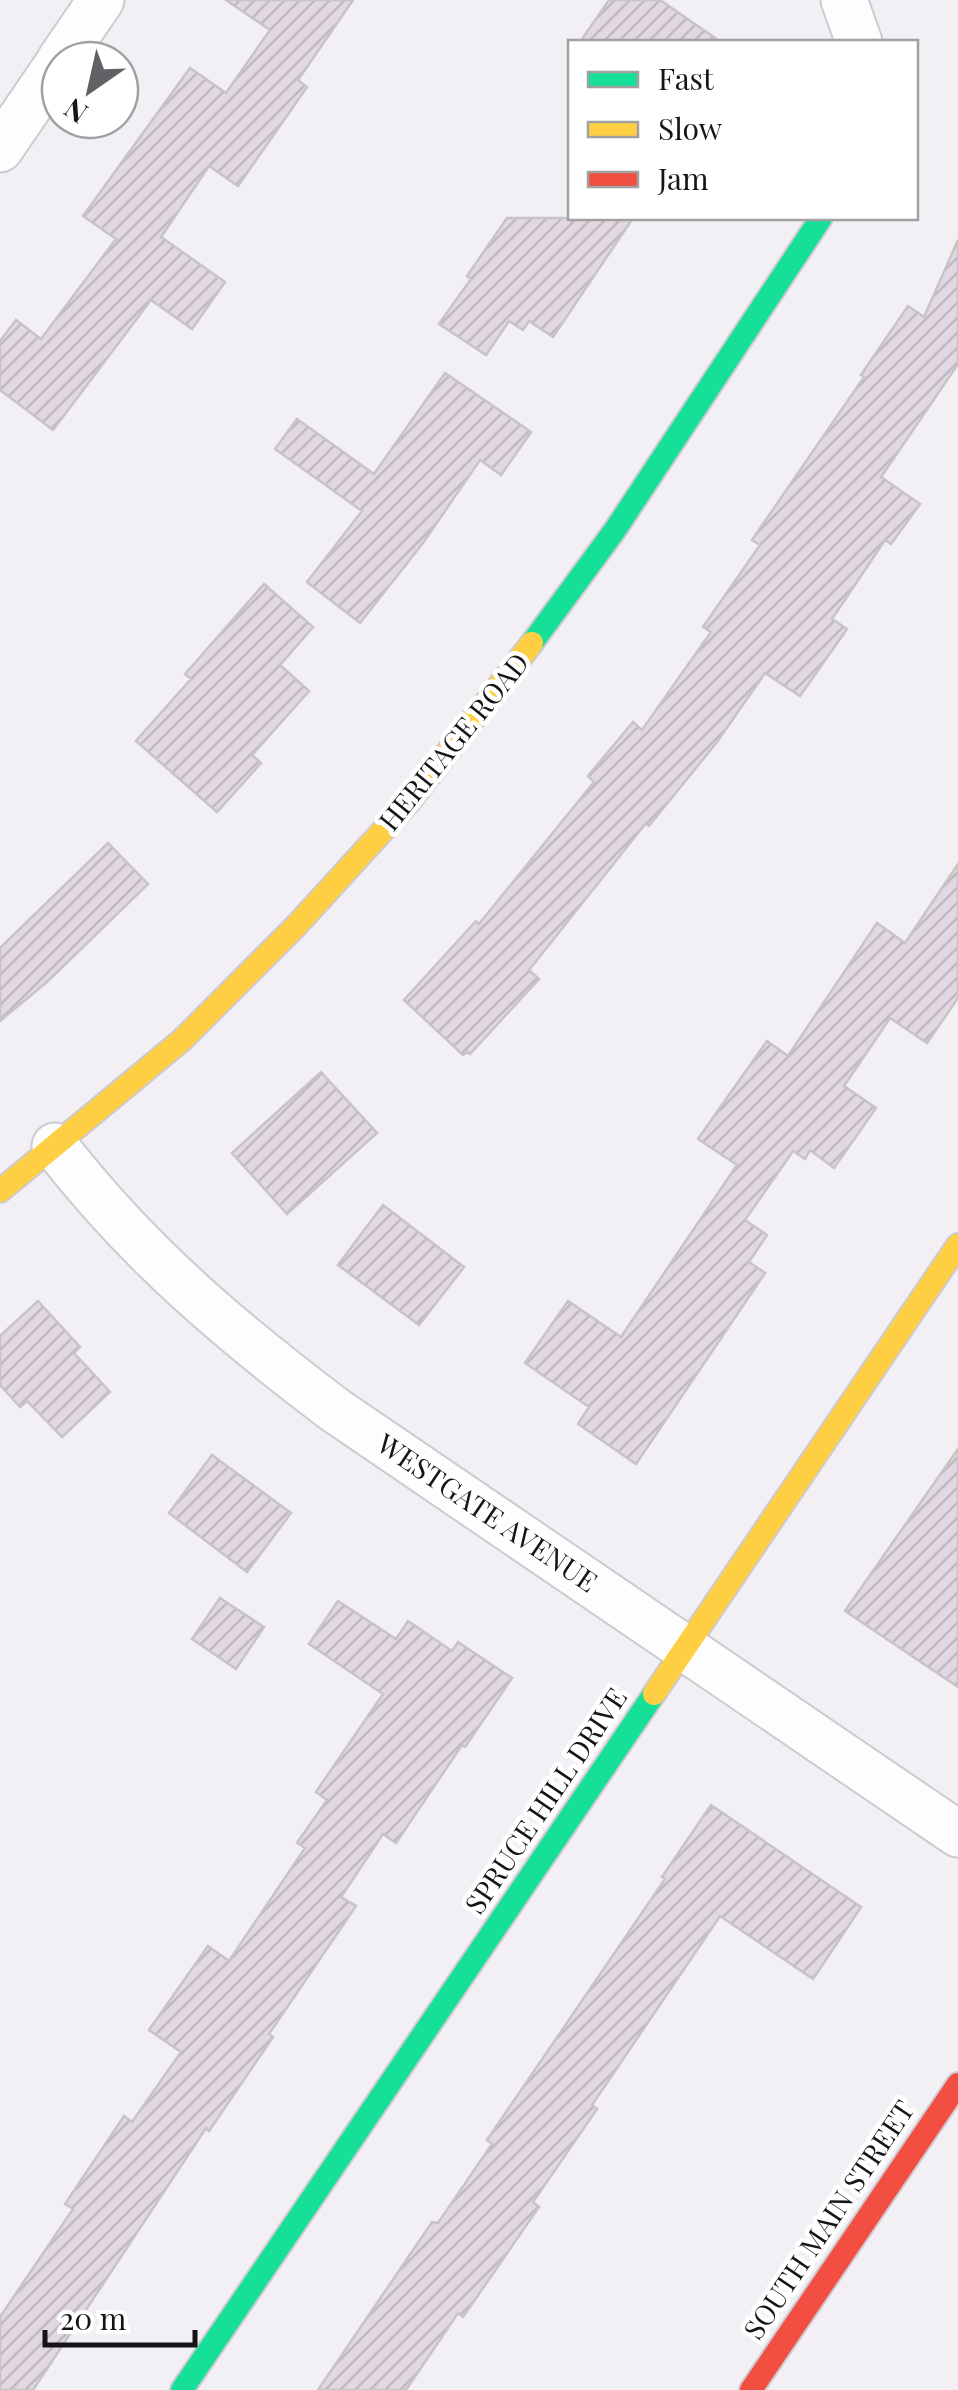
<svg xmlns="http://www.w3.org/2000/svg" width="958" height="2390" font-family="'Playfair Display',serif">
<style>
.building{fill:url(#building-hatch);stroke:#c7c4c7;stroke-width:2.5}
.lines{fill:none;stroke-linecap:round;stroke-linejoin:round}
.street-casing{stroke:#cdcbd0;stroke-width:49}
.fast-casing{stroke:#cdcbd0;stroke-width:26}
.slow-casing{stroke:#cdcbd0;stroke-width:26}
.jam-casing{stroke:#cdcbd0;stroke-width:26}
.street{stroke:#fdfdfe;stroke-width:45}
.fast{stroke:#16e098;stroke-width:22}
.slow{stroke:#ffcf43;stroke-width:22}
.jam{stroke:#f24e42;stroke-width:22}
.labels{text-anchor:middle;stroke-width:9;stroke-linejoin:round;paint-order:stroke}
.street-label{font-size:28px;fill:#161417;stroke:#fff}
</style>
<defs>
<pattern id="building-hatch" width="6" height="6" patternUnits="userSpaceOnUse" patternTransform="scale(2.5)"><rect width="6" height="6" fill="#e2d8e2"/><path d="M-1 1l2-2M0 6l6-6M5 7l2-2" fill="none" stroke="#c1b8c1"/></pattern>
</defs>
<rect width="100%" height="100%" fill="#f2eff5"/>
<path class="building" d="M226 0H353L298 80 307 87 238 186 209 166 161 237 225 282 192 329 151 300 53 430 0 390V341L16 320 41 339 116 239 83 216 190 68 226 93 270 30Z
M609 0H660L721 42H580Z
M507 218H633L553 337 529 321 523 330 509 321 486 355 439 324 471 279 467 276Z
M958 240V364L881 477 920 504 891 544 885 540 832 619 847 629 800 696 765 673 717 742 649 826 646 823 529 970 539 979 470 1054 468 1052 463 1055 404 1000 476 921 479 924 594 782 588 776 633 722 642 730 711 632 703 627 760 545 752 540 864 377 861 375 908 306 924 317Z
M445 373 531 432 501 475 480 460 423 543 360 623 307 582 362 511 275 449 297 419 374 474Z
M264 584 313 627 280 665 309 691 252 755 261 763 217 812 136 741 191 679 185 674Z
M108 843 148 884 48 981 0 1021V948Z
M958 864V998L927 1043 890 1018 844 1086 876 1108 834 1168 810 1150 805 1159 793 1151 745 1220 767 1235 749 1262 765 1273 636 1464 578 1424 589 1407 525 1363 568 1301 621 1337 737 1165 698 1139 767 1041 788 1056 877 923 905 943Z
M321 1072 377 1133 287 1214 232 1153Z
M383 1205 464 1267 419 1325 338 1265Z
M38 1301 80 1347 74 1353 110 1392 62 1437 27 1401 20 1407 0 1385V1336Z
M958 1449V1687L845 1611Z
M212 1455 291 1513 247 1572 169 1513Z
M220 1598 264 1627 236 1669 192 1639Z
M338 1601 396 1639 408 1621 452 1651 458 1642 512 1678 465 1747 462 1745 396 1843 383 1834 341 1897 356 1906 269 2034 273 2037 209 2131 206 2128 33 2390H0V2317L73 2209 65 2204 124 2116 132 2122 181 2052 149 2030 208 1946 229 1961 305 1848 297 1843 327 1800 316 1792 383 1694 309 1644Z
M711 1805 861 1907 813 1979 720 1916 592 2105 597 2109 533 2202 539 2207 463 2317 458 2313 406 2390H318L432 2222 438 2223 492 2144 487 2140 665 1879 662 1877Z"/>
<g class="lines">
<g class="street-casing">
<path id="street" d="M844 0 859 42
M60 60 101 0
M0 149 60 61
M55 1146C137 1252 229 1330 335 1410L958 1834"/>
</g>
<g class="fast-casing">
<path id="fast" d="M532 643 615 530 821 218
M182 2390 654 1694"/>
</g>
<g class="slow-casing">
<path id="slow" d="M0 1191 182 1040 296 926 409 802 532 643
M654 1694 958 1245"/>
</g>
<g class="jam-casing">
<path id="jam" d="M751 2390 958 2084"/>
</g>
<use href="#street" class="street"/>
<use href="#fast" class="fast"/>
<use href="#slow" class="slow"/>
<use href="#jam" class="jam"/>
</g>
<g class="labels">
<g class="street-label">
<text transform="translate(454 742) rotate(-51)" y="10">HERITAGE ROAD</text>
<text transform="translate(487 1513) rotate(34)" y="10">WESTGATE AVENUE</text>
<text transform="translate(546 1801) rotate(-56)" y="10">SPRUCE HILL DRIVE</text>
<text transform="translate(829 2220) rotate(-56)" y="10">SOUTH MAIN STREET</text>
</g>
</g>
<rect x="568" y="40" width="350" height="180" fill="#ffffff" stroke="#a2a1a2" stroke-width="2.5"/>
<rect x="588" y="72" width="50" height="15" fill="#16e098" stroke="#a2a1a2" stroke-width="2.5"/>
<text x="658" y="90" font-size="30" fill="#161417">Fast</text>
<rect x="588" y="122" width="50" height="15" fill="#ffcf43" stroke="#a2a1a2" stroke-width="2.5"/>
<text x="658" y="140" font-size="30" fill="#161417">Slow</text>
<rect x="588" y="172" width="50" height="15" fill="#f24e42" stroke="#a2a1a2" stroke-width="2.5"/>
<text x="658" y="190" font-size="30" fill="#161417">Jam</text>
<g transform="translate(90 90) rotate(214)"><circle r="48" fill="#ffffff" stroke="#a2a1a2" stroke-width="2.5"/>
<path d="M0-8L18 38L0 25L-18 38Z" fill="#636165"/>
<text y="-15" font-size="28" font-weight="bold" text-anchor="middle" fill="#161417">N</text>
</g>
<path d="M45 2330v15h150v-15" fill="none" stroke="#161417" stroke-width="5"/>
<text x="60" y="2330" font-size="30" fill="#161417" stroke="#ffffff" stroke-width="8" paint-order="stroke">20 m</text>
</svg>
